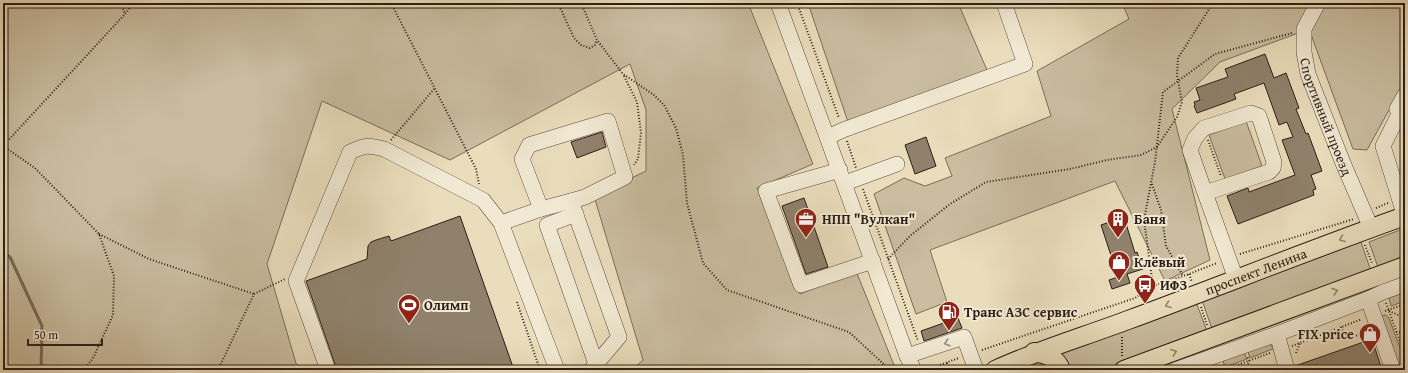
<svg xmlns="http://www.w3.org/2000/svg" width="1408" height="373" font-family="'Gentium Book Plus',serif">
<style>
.green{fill:#cabda0;stroke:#7b6e5a}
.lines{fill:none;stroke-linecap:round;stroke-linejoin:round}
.stream{stroke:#776a57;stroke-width:3}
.building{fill:#8f816c;stroke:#2c1e15}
.minor-casing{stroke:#5c4e3f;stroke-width:16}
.major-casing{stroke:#2c1e15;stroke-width:20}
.path{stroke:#2c1e15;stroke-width:2;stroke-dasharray:1 2;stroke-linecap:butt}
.minor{stroke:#f1e9d3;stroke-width:15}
.major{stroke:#eaddbc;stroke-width:18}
.oneway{stroke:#948771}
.oneway2{stroke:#988e7e}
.labels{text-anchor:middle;stroke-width:4;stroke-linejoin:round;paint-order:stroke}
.street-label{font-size:14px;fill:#2c1e15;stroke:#f1e9d3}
.poi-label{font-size:14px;font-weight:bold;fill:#2c1e15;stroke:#f1e9d3;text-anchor:start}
</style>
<rect width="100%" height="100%" fill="#eaddbc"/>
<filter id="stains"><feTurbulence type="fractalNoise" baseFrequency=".005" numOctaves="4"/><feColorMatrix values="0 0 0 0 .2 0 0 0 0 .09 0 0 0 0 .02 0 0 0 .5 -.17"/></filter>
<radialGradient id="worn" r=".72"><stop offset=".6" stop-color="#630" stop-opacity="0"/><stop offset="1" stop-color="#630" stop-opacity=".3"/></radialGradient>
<path class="green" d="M3 3H748L813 164 757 188 800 294 856 271 896 370H632L643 360 594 196 646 171V110L630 64 450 160 322 101 267 264 298 370H3Z
M808 3H958L987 70 848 122Z
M1122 3H1405V81L1367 150 1353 149 1309 29 1220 62 1172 109 1210 260 1165 281 1115 181 930 250 947 302 916 314 874 194 904 178 925 186 952 176 945 158 1051 116 1037 71 1129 19Z
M1246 121 1262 166 1225 179 1209 135Z
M1405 228V260L1379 270 1369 242Z
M1361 242 1371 271 1212 329 1202 300Z
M1405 292V301L1391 306 1389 298Z
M1196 302 1207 331 1108 370H1071L1066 359 1059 353Z
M1384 315H1386L1389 318 1405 361V370H1395L1379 318Z
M1267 343 1275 348 1250 358 1247 349Z
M1243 350 1247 359 1225 367 1222 358Z
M1036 362 1045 364 1051 370H1013Z"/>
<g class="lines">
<path class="stream" d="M3 252 10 257 42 326 41 370"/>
</g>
<path class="building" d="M1265 54 1274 78 1286 73 1299 108 1296 109 1306 134 1308 133 1322 171 1311 175 1316 189 1313 190 1314 195 1238 224 1227 196 1248 188 1249 192 1295 175 1282 140 1293 137 1287 122 1279 125 1264 83 1234 94 1236 99 1197 113 1194 106 1195 105 1194 102 1200 100 1196 88 1228 77 1225 69Z
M602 132 606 147 577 158 571 142Z
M926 137 936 166 915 174 905 145Z
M804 198 828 267 806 274 782 206Z
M460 216 514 370H337L306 281 367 259 368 246 371 242 376 240 389 236 391 241Z
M1124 217 1135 253 1137 252 1143 269 1127 274 1130 283 1112 289 1109 280 1118 277 1101 225Z
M958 318 962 328 924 341 921 331Z
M1372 339 1382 370H1296L1295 366Z"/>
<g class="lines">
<g class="minor-casing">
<g id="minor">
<path d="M778 3 907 356 914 370"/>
<path id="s1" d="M1318 3 1304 29V52L1308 74 1343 163 1371 228"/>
<path d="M1399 114 1397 109 1405 95"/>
<path d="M828 137 843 130 1025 64 1004 3"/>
<path d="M840 170 766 191 801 285 873 261"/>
<path d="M845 183 897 164"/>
<path d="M1205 193 1190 150 1195 138 1204 128 1251 113 1259 116 1274 162 1273 168 1269 172 1205 193 1236 279"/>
<path d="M541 209 522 159 529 145 608 121 625 177 585 197 571 201"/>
<path d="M576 214 547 225 596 364"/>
<path d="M1405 217 1383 146 1399 114 1405 112"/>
<path d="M501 223 541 209 571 201 619 337 591 370"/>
<path d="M1277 334 1287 370"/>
<path d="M907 356 964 337 976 370"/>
<path d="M328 370 296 281 350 152C365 145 368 145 384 149L483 200 501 223 557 370"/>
<path d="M1175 370 1277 334 1368 299"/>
<path d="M1393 370 1368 299 1383 292 1405 284"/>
</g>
</g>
<g class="major-casing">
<g id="major">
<path d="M1034 352C1047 354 1057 358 1061 370"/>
<path id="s2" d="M995 370C1038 350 1083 337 1128 320 1220 286 1312 249 1405 216"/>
<path d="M1124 370 1405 266"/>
</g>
</g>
<path class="path" d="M121 3 125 14
M391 3 476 169 479 184
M558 3 574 38 581 45 590 48 595 45 597 40
M581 3 597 40 623 74 654 95 664 105 676 128 683 155 687 203 703 263 727 290 849 332 890 370
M797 3 839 118
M624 76 637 102 641 133 638 159 634 165
M391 140 434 89
M1208 140 1221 176
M847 141 856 168
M3 146 35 168 99 234 114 276 113 315 93 358 84 370
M3 146 125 14 134 3
M1152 184 1161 210 1166 246 1183 276
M863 189 918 341
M1376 208 1388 203
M99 234 149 259 254 294
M1365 245 1372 263
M1240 254 1354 219
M888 259 910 236 950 204 986 182 1070 169 1107 160 1141 155 1157 147 1177 117 1182 102 1177 75 1178 58 1213 3
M1189 274 1192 282
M1153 286 1144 220 1155 162 1163 92 1215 54 1292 33
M517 302 540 370
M1386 303 1405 355
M1201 307 1207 325
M1385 311 1405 304
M1389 311 1405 318
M1341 327 1345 336 1368 335
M1396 332 1405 333
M1122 337V357
M1292 346 1362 319
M982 350 1135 298 1153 286 1189 274 1217 263
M1296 353 1300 343
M947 363 950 370
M218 370 254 294 285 279
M926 370 959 358
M1224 370 1270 353
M1247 370 1249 361 1247 356"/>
<use href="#minor" class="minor"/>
<use href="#major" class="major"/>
</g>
<defs><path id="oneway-chevron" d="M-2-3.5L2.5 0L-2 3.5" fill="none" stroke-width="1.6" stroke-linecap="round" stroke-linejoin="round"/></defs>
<g class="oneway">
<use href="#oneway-chevron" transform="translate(1342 239) rotate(159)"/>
<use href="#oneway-chevron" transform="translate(1335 291) rotate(-20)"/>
<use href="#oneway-chevron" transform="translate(1168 305) rotate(159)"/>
<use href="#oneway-chevron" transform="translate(1174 352) rotate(-20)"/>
</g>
<use class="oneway2" href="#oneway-chevron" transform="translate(947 343) rotate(162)"/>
<defs>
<g id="office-pin" transform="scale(1.15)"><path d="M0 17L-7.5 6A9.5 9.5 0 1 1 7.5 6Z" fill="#8f2418" stroke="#f1e9d3"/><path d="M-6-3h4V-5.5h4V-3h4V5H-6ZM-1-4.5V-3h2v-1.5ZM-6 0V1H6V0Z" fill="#fff"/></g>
<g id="building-pin" transform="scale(1.15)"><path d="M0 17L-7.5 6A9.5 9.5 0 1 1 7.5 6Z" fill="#8f2418" stroke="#f1e9d3"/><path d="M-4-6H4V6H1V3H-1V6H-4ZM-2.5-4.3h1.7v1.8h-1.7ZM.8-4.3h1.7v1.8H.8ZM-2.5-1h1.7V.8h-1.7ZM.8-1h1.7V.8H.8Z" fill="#fff"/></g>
<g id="shop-pin" transform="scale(1.15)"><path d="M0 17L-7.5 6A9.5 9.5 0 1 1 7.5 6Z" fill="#8f2418" stroke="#f1e9d3"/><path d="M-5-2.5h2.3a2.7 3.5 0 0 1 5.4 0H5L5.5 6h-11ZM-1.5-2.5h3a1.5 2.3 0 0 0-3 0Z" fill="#fff"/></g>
<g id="bus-pin" transform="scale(1.15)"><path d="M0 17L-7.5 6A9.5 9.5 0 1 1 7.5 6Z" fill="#8f2418" stroke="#f1e9d3"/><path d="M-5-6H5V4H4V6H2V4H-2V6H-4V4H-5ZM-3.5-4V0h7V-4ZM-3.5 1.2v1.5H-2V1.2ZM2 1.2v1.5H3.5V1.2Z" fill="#fff"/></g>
<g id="stadium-pin" transform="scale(1.15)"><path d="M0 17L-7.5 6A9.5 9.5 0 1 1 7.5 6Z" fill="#8f2418" stroke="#f1e9d3"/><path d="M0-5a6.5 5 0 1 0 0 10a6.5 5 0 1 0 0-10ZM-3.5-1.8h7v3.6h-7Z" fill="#fff"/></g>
<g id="fuel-pin" transform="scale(1.15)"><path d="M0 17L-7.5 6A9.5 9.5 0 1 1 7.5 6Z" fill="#8f2418" stroke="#f1e9d3"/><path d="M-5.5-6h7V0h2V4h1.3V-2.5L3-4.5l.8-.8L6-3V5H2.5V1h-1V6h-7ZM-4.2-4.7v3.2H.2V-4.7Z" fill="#fff"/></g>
</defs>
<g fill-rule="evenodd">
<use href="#office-pin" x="806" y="219"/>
<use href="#building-pin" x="1118" y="219"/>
<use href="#shop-pin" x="1119" y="262"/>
<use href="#bus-pin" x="1145" y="285"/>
<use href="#stadium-pin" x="409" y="305"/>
<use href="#fuel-pin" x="949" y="312"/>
<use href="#shop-pin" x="1370" y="334"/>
</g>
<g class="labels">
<g class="street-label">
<text dy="5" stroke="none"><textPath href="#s1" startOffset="121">Спортивный проезд</textPath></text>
<text dy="5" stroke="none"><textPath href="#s2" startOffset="279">проспект Ленина</textPath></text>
</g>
<g class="poi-label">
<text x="822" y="224">НПП "Вулкан"</text>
<text x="1134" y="224">Баня</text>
<text x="1134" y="267">Клёвый</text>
<text x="1160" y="290">ИФЗ</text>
<text x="424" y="310">Олимп</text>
<text x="964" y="317">Транс АЗС сервис</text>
<text x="1354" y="339" text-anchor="end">FIX price</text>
</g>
</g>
<rect width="1408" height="373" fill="none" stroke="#eaddbc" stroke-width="16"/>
<rect x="4" y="4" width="1400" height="365" fill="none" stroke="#2c1e15" stroke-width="2"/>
<rect x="8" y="8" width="1392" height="357" fill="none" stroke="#2c1e15"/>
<path d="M28 339v6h74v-6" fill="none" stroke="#2c1e15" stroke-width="2"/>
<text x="34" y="339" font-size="12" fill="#2c1e15" stroke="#f1e9d3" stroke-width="3" paint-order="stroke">50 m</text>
<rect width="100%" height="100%" filter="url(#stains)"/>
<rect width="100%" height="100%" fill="url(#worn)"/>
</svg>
